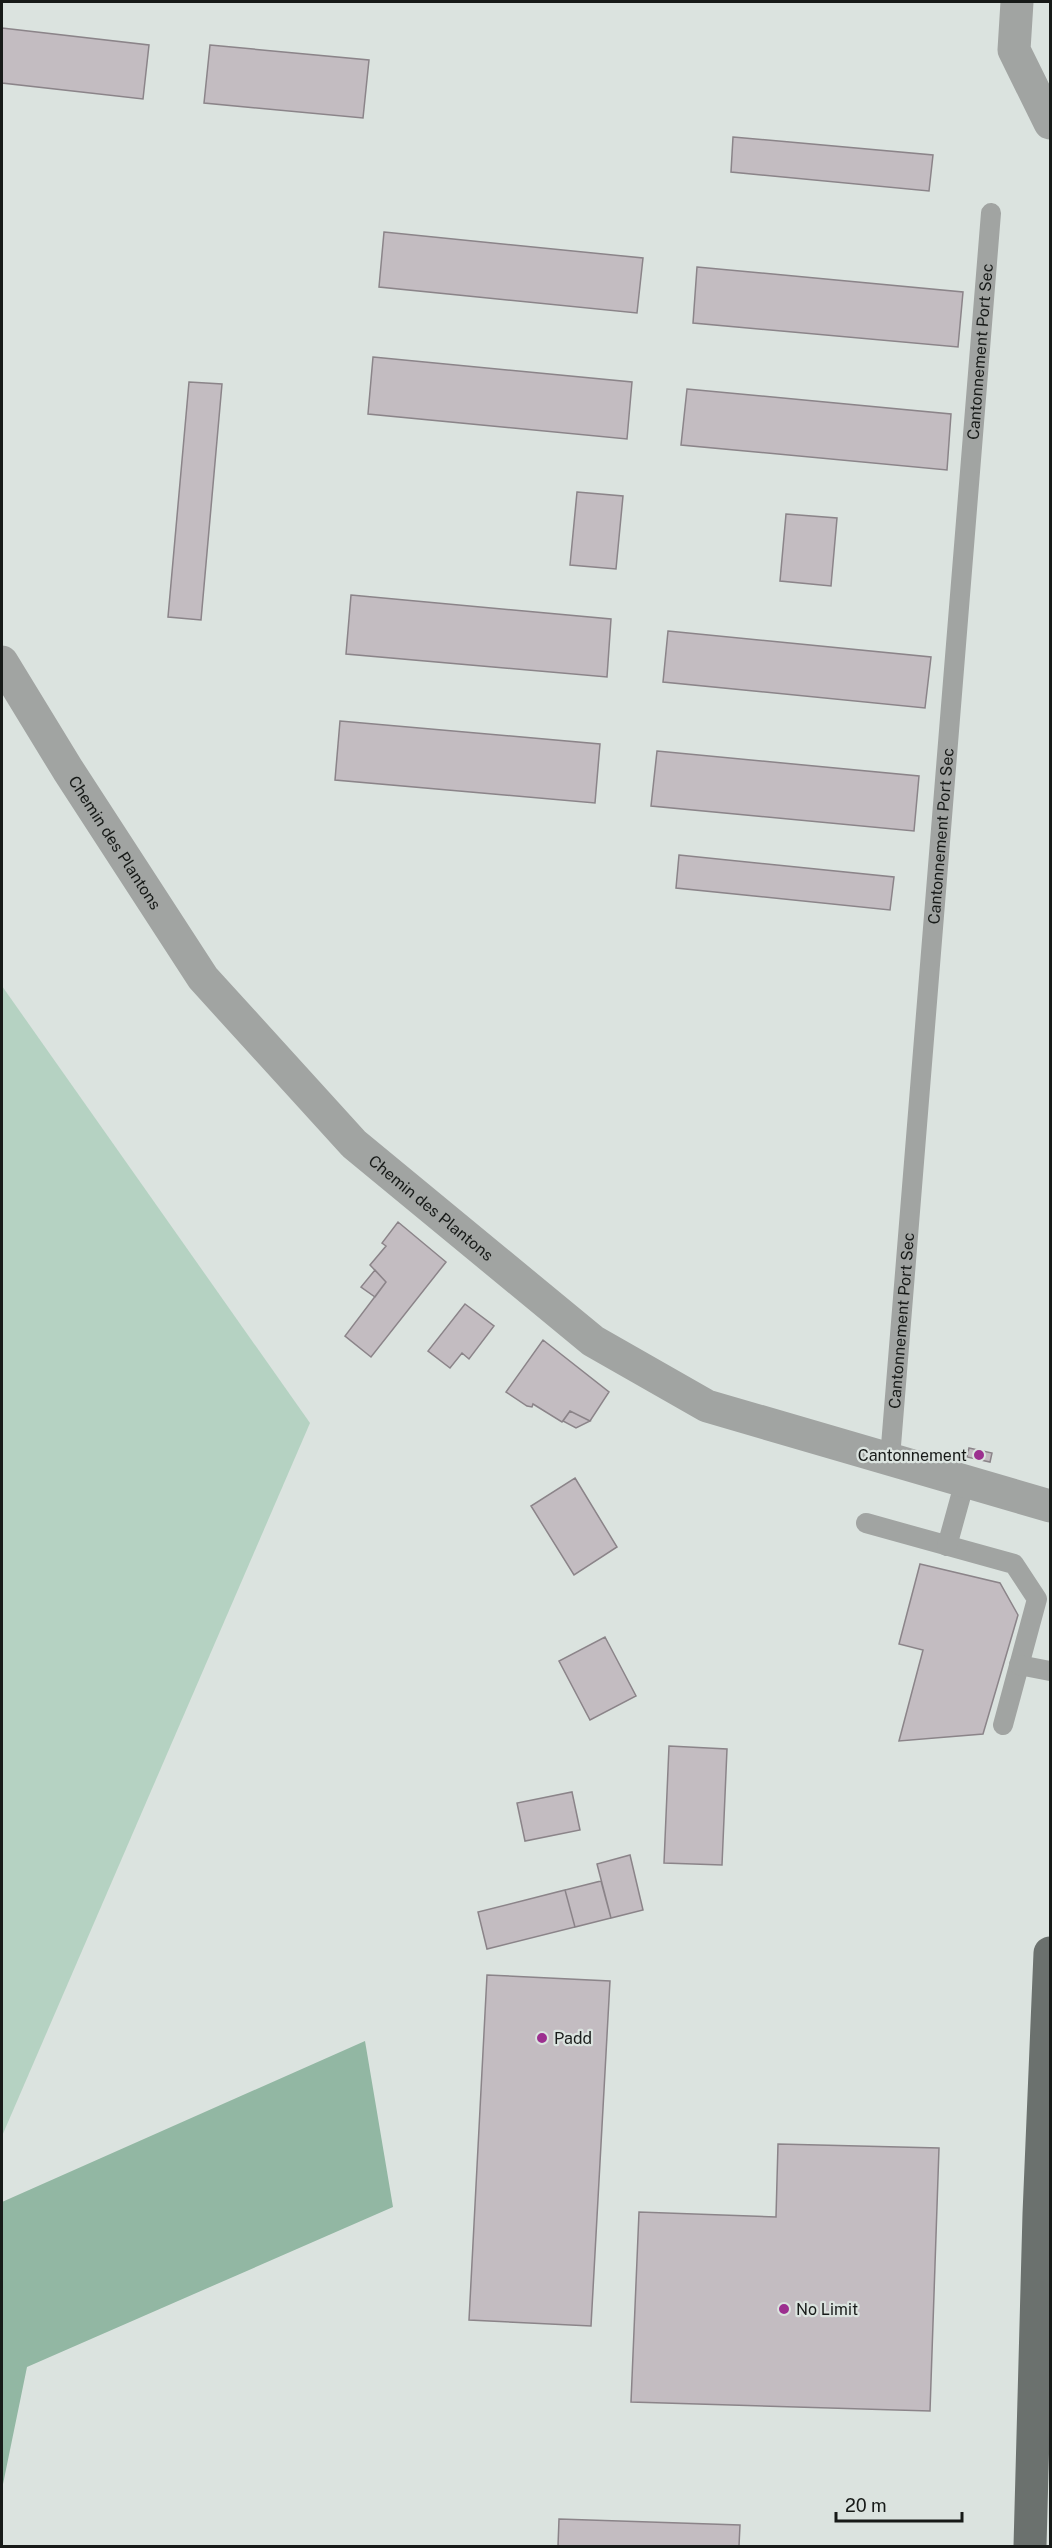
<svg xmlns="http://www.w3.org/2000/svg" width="1052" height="2548" font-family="'Public Sans',sans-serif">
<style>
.green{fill:#b5d2c2}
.forest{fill:#92b7a3}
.building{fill:#c3bcc1;stroke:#8b8489;stroke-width:1.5}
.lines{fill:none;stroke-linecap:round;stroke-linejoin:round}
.lane{stroke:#a1a4a2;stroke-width:20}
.street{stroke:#a1a4a2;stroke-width:33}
.primary{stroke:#6b716e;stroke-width:33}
.poi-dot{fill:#9c2f8f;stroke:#dbe3df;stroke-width:2}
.labels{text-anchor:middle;stroke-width:4.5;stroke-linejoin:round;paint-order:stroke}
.street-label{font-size:16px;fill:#171a18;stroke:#dbe3df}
.poi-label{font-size:16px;fill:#171a18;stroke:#dbe3df;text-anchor:start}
</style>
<rect width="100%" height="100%" fill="#dbe3df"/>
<path class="green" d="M2 986 310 1423 2 2136Z"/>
<path class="forest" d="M365 2041 393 2207 27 2367 2 2489V2202Z"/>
<path class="building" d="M2 28 149 45 143 99 2 83Z
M210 45 369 60 363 118 204 103Z
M733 137 933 155 929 191 731 172Z
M384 232 643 258 637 313 379 287Z
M697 267 963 292 958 347 693 323Z
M373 357 632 382 627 439 368 414Z
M189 382 222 384 201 620 168 617Z
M687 389 951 414 947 470 681 445Z
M577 492 623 496 616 569 570 565Z
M786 514 837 518 831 586 780 581Z
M351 595 611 619 607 677 346 654Z
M668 631 931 657 925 708 663 682Z
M340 721 600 744 595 803 335 780Z
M657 751 919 776 914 831 651 806Z
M679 855 894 877 890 910 676 888Z
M398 1222 446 1262 371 1357 345 1336 386 1282 370 1265 386 1246 382 1243Z
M375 1270 386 1282 375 1297 361 1287Z
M465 1304 494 1326 469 1359 462 1353 450 1368 428 1351Z
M543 1340 609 1392 590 1421 570 1411 562 1422 533 1404 532 1407 527 1406 506 1392Z
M570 1411 590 1421 576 1428 563 1421Z
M969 1448 992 1453 990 1462 967 1457Z
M575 1478 617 1547 574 1575 531 1506Z
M920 1564 1000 1583 1018 1615 983 1734 899 1741 923 1650 899 1644Z
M605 1637 636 1696 590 1720 559 1661Z
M669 1746 727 1749 722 1865 664 1863Z
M572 1792 580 1830 525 1841 517 1803Z
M630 1855 643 1910 611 1918 597 1864Z
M601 1881 611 1918 575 1927 565 1890Z
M565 1890 575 1927 487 1949 478 1912Z
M487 1975 610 1981 591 2326 469 2320Z
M778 2144 939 2148 930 2411 631 2402 639 2212 776 2217Z
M559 2519 740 2525 739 2546H558Z"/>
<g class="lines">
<g class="lane">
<path id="s1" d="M890 1458 991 213"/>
<path d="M866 1523 1014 1564 1037 1599 1003 1725"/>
<path d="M947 1546 965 1481"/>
<path d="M1019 1665 1050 1671"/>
</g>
<g class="street">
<path d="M1017 2 1014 50 1050 123"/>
<path id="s2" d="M2 662 68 770 203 978 354 1144 593 1341 707 1406 1050 1506"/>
</g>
<path class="primary" d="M1030 2546 1039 2214 1050 1953"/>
</g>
<g class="poi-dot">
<circle cx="979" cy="1455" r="6"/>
<circle cx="542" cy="2038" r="6"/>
<circle cx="784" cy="2309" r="6"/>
</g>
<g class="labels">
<g class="street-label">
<text dy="6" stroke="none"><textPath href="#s1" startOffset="1110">Cantonnement Port Sec</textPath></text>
<text dy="6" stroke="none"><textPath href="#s1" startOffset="624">Cantonnement Port Sec</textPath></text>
<text dy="6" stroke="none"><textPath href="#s2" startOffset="213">Chemin des Plantons</textPath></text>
<text dy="6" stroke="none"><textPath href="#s2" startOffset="699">Chemin des Plantons</textPath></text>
<text dy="6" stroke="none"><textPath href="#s1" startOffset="138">Cantonnement Port Sec</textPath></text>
</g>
<g class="poi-label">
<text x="967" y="1461" text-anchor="end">Cantonnement</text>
<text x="554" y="2044">Padd</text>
<text x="796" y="2315">No Limit</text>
</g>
</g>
<rect width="1052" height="2548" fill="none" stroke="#171a18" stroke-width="6"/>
<path d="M836 2512v9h126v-9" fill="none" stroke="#171a18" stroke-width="3"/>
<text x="845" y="2512" font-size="18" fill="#171a18" stroke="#dbe3df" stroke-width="4.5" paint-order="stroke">20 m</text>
</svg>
